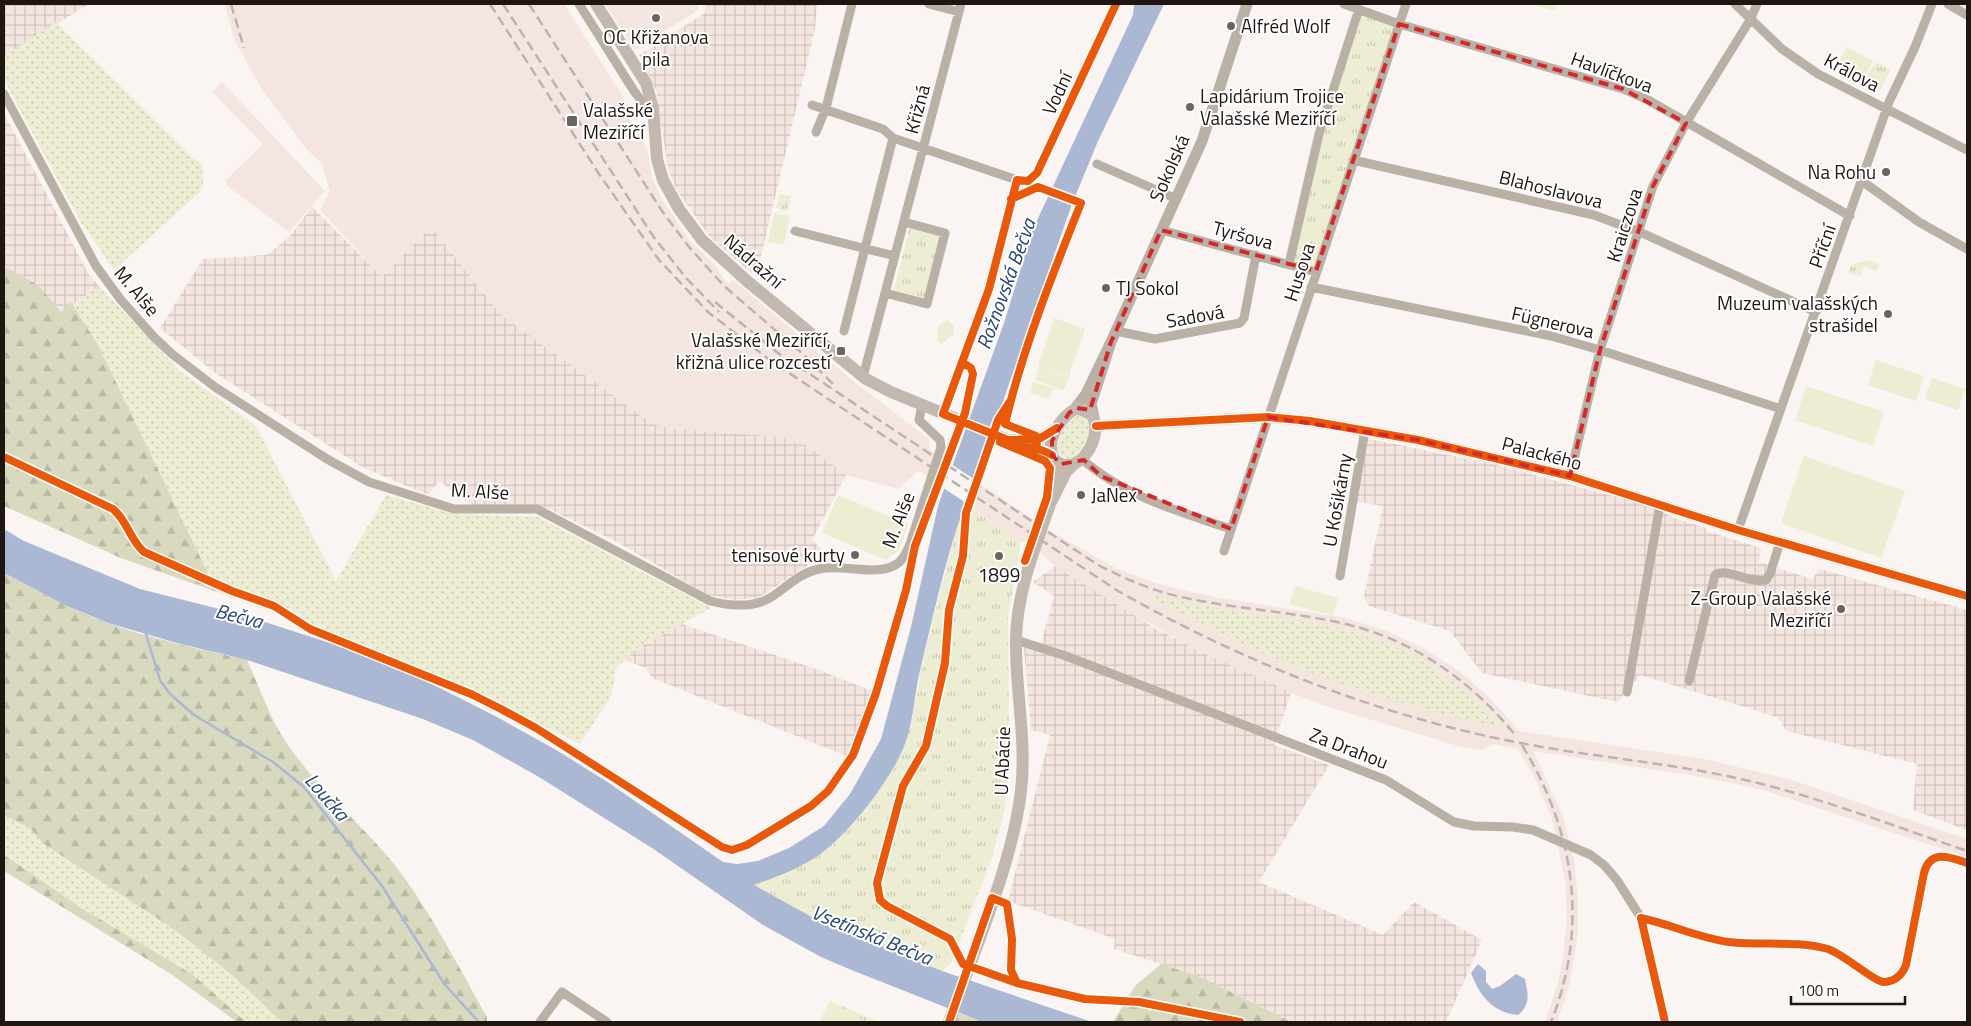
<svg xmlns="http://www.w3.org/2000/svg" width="1971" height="1026" font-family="'Titillium Web',sans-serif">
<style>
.built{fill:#f4e5e0;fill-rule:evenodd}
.industrial{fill:url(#industrial-grid)}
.grass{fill:url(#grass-dots)}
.forest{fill:url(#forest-firs)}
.park{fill:url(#park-tufts)}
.pitch{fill:#ecedd3}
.water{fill:#aab8d3}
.pier{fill:#faf4f2}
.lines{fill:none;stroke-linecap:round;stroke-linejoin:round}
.stream{stroke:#aab8d3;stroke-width:2.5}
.minor{stroke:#b9b0a6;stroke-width:9}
.tertiary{stroke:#b9b0a6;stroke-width:11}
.secondary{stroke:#c2b8af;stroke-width:12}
.rail{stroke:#bbb4ae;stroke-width:2.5;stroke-dasharray:10 5;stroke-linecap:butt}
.cycleway-casing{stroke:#fff;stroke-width:11}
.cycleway{stroke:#e8590c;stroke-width:8}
.marked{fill:none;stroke:#d62828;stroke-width:4;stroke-dasharray:10 6;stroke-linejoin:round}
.poi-dot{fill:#6c6460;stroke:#fff;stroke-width:2}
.labels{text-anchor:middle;stroke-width:4;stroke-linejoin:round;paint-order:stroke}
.poi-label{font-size:19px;fill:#1f1612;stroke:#fff;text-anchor:start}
.street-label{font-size:19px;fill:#1f1612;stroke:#fff}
.water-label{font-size:20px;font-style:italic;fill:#264476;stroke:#fff}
</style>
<defs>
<pattern id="industrial-grid" width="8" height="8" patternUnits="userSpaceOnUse" patternTransform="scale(1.25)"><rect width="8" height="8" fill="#f4e5e0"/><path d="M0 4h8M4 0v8" fill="none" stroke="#d1c4bf"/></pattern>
<pattern id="grass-dots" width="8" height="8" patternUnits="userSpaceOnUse" patternTransform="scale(1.25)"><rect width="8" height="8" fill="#ecedd3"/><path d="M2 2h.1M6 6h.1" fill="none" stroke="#cacab4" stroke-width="1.8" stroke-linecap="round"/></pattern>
<pattern id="forest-firs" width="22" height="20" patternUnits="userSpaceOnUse" patternTransform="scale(1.25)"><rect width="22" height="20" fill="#d8d9bf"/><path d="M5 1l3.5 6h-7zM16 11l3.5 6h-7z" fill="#b9baa3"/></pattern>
<pattern id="park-tufts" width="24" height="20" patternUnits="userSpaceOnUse" patternTransform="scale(1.25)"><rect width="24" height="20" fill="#ecedd3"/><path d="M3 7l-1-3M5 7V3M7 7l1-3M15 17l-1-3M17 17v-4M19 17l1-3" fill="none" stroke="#cacab4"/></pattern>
</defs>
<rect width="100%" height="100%" fill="#faf4f2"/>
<path class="built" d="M225 4H564L633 112 627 116 647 148 652 177 661 198 690 241 715 265 728 284 733 280 852 380 929 439V449L1050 531 1119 570 1165 586 1219 598 1346 618 1389 632 1425 649 1459 671 1490 698 1519 731 1704 759 1792 780 1967 839V857L1760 789 1701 777 1533 751 1563 816 1574 860 1578 899V934L1569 986 1557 1022H1545L1558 983 1563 957 1567 917 1565 880 1552 819 1535 778 1518 749 1493 744 1482 750 1461 747 1323 705 1261 681 1207 655 1114 604 1055 566 1042 554 1026 543 1020 542 923 473 918 471 898 489 846 475 808 446 780 437 674 429 653 424 501 315 431 227 382 277 320 210 330 191 321 162 306 149 261 88 234 39ZM1144 592 1182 603 1317 624 1365 635 1408 653 1436 669 1482 706 1473 721 1367 692 1247 645 1181 613Z
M605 4H698V10L635 50Z
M222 82 325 191 289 232 227 186 226 180 263 144 212 92Z"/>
<path class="industrial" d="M4 4H89L4 56Z
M706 4H817L815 29 759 265 751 273 709 236 676 189 668 169 656 90 639 55 705 13Z
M4 113 89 275 99 286 61 313 38 285 4 266Z
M312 207 382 277 431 227 501 315 653 424 674 429 780 437 808 446 846 475 812 540 821 549 806 567 758 598 733 600 708 595 619 543 547 508 472 505 439 481 428 495 362 467 214 372 160 328 203 259 267 255 289 237Z
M1360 437 1493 464 1646 505 1677 519 1706 528V531L1761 548 1759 562 1777 568 1812 579 1820 569 1967 610V830L1913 810 1917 764 1787 731 1777 717 1640 675 1618 702 1482 673 1450 631 1369 606 1364 596 1383 506 1349 500Z
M1055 566 1151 626 1207 655 1291 692 1274 745 1329 765 1259 882 1383 935 1414 902 1482 940 1446 1022H1291L1201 977 1114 949 1115 939 1008 901 1050 735 1031 730 1024 648 1027 646 1039 651 1054 596 1033 582Z
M682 624 816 669 875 692 849 757 652 678 646 668 625 660 638 648Z"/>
<path class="grass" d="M56 22 193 158 202 164 203 183 200 192 114 270 79 219 4 80V56Z
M99 286 180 371 256 426 336 581 386 495 455 514 538 517 711 608 638 648 616 668 611 696 580 744 462 685 311 626 217 592 98 345 72 305Z
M1079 415 1087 419C1093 436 1083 452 1068 460L1058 453C1057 438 1064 420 1079 415Z
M1141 591C1207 612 1276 613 1343 629 1405 643 1460 680 1502 727 1377 702 1252 657 1141 591Z
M4 815 31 829 45 844 172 928 231 974 282 1022H246L192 974 83 909 4 855Z"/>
<path class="forest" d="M4 266 38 285 61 312 71 302 98 345 217 592 121 558 4 506Z
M4 573C38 591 71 609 107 623 152 639 200 649 247 660 259 686 269 716 284 739 318 792 370 829 406 880 436 923 461 971 487 1017V1022H282L231 974 172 928 44 844 31 829 4 815Z
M4 855 83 909 192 974 246 1022H237L171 974 4 871Z
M1161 964 1201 977 1291 1022H1113L1135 986Z
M958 1013 986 1022H954Z"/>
<path class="park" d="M1360 10 1399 24 1316 272 1289 264 1319 134Z
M1876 62 1891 70 1880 90 1865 79Z
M779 194 791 196 788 211 776 208Z
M910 226 943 235 926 302 893 293Z
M1868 260 1879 264 1876 271 1863 266 1861 276 1849 273 1851 265Z
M964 503 1020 542V549L1008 614 1009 744 1005 809 991 861 951 963 942 971 819 921 753 885C775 877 799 869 818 855 850 832 886 785 903 749 914 724 918 681 925 653 937 603 950 553 964 503Z
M830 1001 879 1022H819Z"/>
<path class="pitch" d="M1530 4H1557L1555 11Z
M1847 47 1873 61 1864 79 1837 64Z
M774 213 790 216 784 245 768 242Z
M1054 318 1085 329 1069 376 1038 366Z
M947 320 954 326V334L941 344 938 341 937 327Z
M1876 360 1924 376 1916 401 1868 385Z
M1039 367 1069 377 1064 390 1035 380Z
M1932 378 1965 389 1958 410 1925 399Z
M1033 382 1053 388 1049 399 1030 393Z
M1806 386 1884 412 1873 446 1795 420Z
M1804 456 1905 491 1881 558 1781 523Z
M838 495 908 524 900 549 886 560 822 533Z
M1295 586 1338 598 1333 616 1289 604Z
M835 1004 865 1022H824Z"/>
<path class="water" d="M1134 4H1164L1098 141 1072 204 981 464C951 531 936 604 919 675 914 698 913 726 903 749 887 785 850 832 819 855 799 869 776 877 754 885L819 921 942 971 1092 1022H983L849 969 821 957 763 925 652 848 539 777 473 740 423 719 247 660 177 643 108 623 65 605 4 573V529L24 541 140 589 243 615 333 644 416 676 497 717 558 751 609 783 723 862 737 864 758 861 789 848 824 826 850 794 881 739 911 627 938 506 1004 323 1033 229 1133 15Z
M1478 964 1486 971V982L1492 989 1500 986 1516 974 1525 979C1528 995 1531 1004 1518 1015 1493 1013 1479 995 1471 973Z"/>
<path class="pier" d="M951 464 977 481 966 503 942 487Z"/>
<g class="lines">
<path class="stream" d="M145 631 160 680 169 693 194 715 273 762 304 787 382 886 445 985 479 1022"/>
<path class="minor" d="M579 4 634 91 653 116
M929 4 959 12
M1344 4 1399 24 1623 89 1648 100 1850 216
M1735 4 1782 49 1818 74 1967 150
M1948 4 1967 15
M4 94 96 266 121 300 154 337 172 354 215 387 327 459 369 482 454 509H537L710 601C730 606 754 609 773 596 788 586 800 573 819 569 842 564 869 575 891 567 902 563 906 554 910 544L941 447 940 440 919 420 922 405
M812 105 883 129 893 138 1017 180 1028 181 1037 173 1116 4
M816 132 826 108 852 4
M1353 160 1594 215 1642 233 1816 312
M1097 164 1170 196
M1862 181 1919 222 1967 249
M1161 230 1316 272
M795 231 895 256
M1289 264 1319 134 1359 9
M1311 287 1551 336 1600 350 1781 409
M885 293 927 304 945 233 904 222
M844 331 893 138
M1116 331 1155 339 1240 323 1244 318 1256 255
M863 377 961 4
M1082 459C1122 495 1180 512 1231 529
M1570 476 1600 350 1653 186 1686 123 1750 20 1757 4
M1738 530 1889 102 1915 47 1932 4
M1224 551 1406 4
M1340 576 1365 430
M1016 640 1066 656 1386 780 1454 822 1474 826 1513 827 1533 830 1591 855 1604 865 1617 880 1641 918 1665 1022
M1689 681 1715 575C1725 567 1751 584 1766 580L1770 574 1780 542
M1627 692 1660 505
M540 1022 562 992 607 1022"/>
<path class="tertiary" d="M1111 342 1202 141 1247 4
M1073 411 1086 394 1111 342 1091 404 1094 417
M1096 426 1268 417 1310 421 1418 440 1570 476 1738 530 1967 596"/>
<path class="secondary" d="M596 4 646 83 653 108 657 159 663 180 679 209 702 240 747 281 866 379 891 392 1008 440
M1077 408 1091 414C1106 434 1078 482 1054 459 1044 441 1061 416 1077 408Z
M1052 455C1038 446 1023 448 1008 440L1039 439 1057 428
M1054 459 1056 468 1050 504 1066 472 1073 465
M949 1022C974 950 1012 866 1021 791 1027 739 1015 690 1016 639 1017 591 1035 548 1050 504"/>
<path class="rail" d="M231 4 244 48
M490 4 599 174 659 260 708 312 771 361 1118 591C1242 661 1371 713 1510 741 1594 758 1680 763 1762 784 1832 802 1900 828 1967 851
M503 4 653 236 686 278 719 312
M529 4 662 211 689 247 724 286 803 354 833 384
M715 302 778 353 1098 565C1120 576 1141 586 1165 593 1221 608 1280 610 1337 622 1409 637 1469 678 1515 735
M1522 745C1575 832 1589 927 1551 1022"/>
<g class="cycleway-casing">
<path id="cycleway" d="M1011 199 1038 187 1081 203C1053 273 1022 351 1005 424L1036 436 1037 449
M1011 400 998 420 966 513 963 556 949 610 945 663 926 746 903 786 877 883 880 900 887 906 950 939 963 964 1017 983 1085 999 1139 1002 1240 1022
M1096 426 1268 417 1310 421 1418 440 1570 476 1738 530 1967 596
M1008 440 943 414 989 289 1017 180 1028 181 1037 173 1116 4
M1000 442 1045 461 1050 468 1047 497 1025 561
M1052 455C1038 446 1023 448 1008 440L1039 439 1057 428
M4 457 113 509C127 520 130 540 144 552L232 591 274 606 310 629 471 694 501 709 536 728 722 847 732 850 747 845 811 806 828 791 853 755 876 693 906 590 915 546 965 413 973 374 971 368 962 362
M1641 918C1670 924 1699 938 1729 942 1762 946 1796 940 1828 949 1845 955 1873 981 1883 982 1895 982 1902 975 1906 965L1924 873C1930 849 1950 857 1967 863
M1641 918 1665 1022
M949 1022 992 898 1007 904 1012 939 1011 970 1017 983"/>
</g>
<use href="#cycleway" class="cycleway"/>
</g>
<path class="marked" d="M1399 24 1623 89 1686 123 1653 186 1600 350 1570 476 1418 440 1268 417 1231 529 1101 476 1084 460 1061 464 1052 455V441L1069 413 1077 408 1090 410 1111 342 1161 230 1316 271Z"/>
<g class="poi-dot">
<circle cx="656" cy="18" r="5"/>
<circle cx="1231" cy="26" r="5"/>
<circle cx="1190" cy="107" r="5"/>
<rect x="566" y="115" width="12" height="12" rx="2.5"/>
<circle cx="1886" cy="172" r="5"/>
<circle cx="1106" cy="288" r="5"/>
<circle cx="1888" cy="314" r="5"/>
<rect x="836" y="346" width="10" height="10" rx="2.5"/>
<circle cx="1081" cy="495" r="5"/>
<circle cx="855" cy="555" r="5"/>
<circle cx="999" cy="556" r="5"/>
<circle cx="1841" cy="609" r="5"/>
</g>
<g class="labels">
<g class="poi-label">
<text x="1241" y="33">Alfréd Wolf</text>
<text x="656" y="44" text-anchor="middle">OC Křižanova<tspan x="656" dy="22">pila</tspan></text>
<text x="1200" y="103">Lapidárium Trojice<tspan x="1200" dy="22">Valašské Meziříčí</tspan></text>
<text x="583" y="117">Valašské<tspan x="583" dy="22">Meziříčí</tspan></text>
<text x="1876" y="179" text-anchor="end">Na Rohu</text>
<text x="1116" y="295">TJ Sokol</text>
<text x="1878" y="310" text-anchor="end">Muzeum valašských<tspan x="1878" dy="22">strašidel</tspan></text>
<text x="831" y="347" text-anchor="end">Valašské Meziříčí,<tspan x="831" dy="22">křižná ulice rozcestí</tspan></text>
<text x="1091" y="502">JaNex</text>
<text x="845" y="562" text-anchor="end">tenisové kurty</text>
<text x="999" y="582" text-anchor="middle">1899</text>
<text x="1831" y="605" text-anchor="end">Z-Group Valašské<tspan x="1831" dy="22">Meziříčí</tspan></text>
</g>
<g class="street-label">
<text transform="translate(1612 72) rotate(20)" y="7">Havlíčkova</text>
<text transform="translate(1852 72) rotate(28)" y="7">Králova</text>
<text transform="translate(1057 93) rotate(-65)" y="7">Vodní</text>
<text transform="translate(917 109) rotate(-75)" y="7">Křižná</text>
<text transform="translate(1169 168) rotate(-66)" y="7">Sokolská</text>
<text transform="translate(1551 189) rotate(14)" y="7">Blahoslavova</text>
<text transform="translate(1624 225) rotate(-72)" y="7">Kraiczova</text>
<text transform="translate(1243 235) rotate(15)" y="7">Tyršova</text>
<text transform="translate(1822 246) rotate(-70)" y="7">Příční</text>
<text transform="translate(754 261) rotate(41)" y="7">Nádražní</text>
<text transform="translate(1299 272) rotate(-72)" y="7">Husova</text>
<text transform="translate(137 291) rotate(50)" y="7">M. Alše</text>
<text transform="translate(1195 316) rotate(-10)" y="7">Sadová</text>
<text transform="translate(1553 322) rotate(13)" y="7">Fügnerova</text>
<text transform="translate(1542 453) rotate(15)" y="7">Palackého</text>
<text transform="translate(480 491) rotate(3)" y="7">M. Alše</text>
<text transform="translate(1337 500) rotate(-80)" y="7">U Košikárny</text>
<text transform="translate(898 520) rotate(-69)" y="7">M. Alše</text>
<text transform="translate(1349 748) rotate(21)" y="7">Za Drahou</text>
<text transform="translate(1002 761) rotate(-88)" y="7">U Abácie</text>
</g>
<g class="water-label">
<text transform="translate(1006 284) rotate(-70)" y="7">Rožnovská Bečva</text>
<text transform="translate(239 616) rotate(14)" y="7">Bečva</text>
<text transform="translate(327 797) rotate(49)" y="7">Loučka</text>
<text transform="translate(872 935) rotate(22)" y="7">Vsetínská Bečva</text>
</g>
</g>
<rect width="1971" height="1026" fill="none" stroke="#1f1612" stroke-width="10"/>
<path d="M1791 996v8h114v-8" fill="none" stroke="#1f1612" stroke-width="2.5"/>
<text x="1798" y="996" font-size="15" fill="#1f1612" stroke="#ffffff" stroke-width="4" paint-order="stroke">100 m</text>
</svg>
